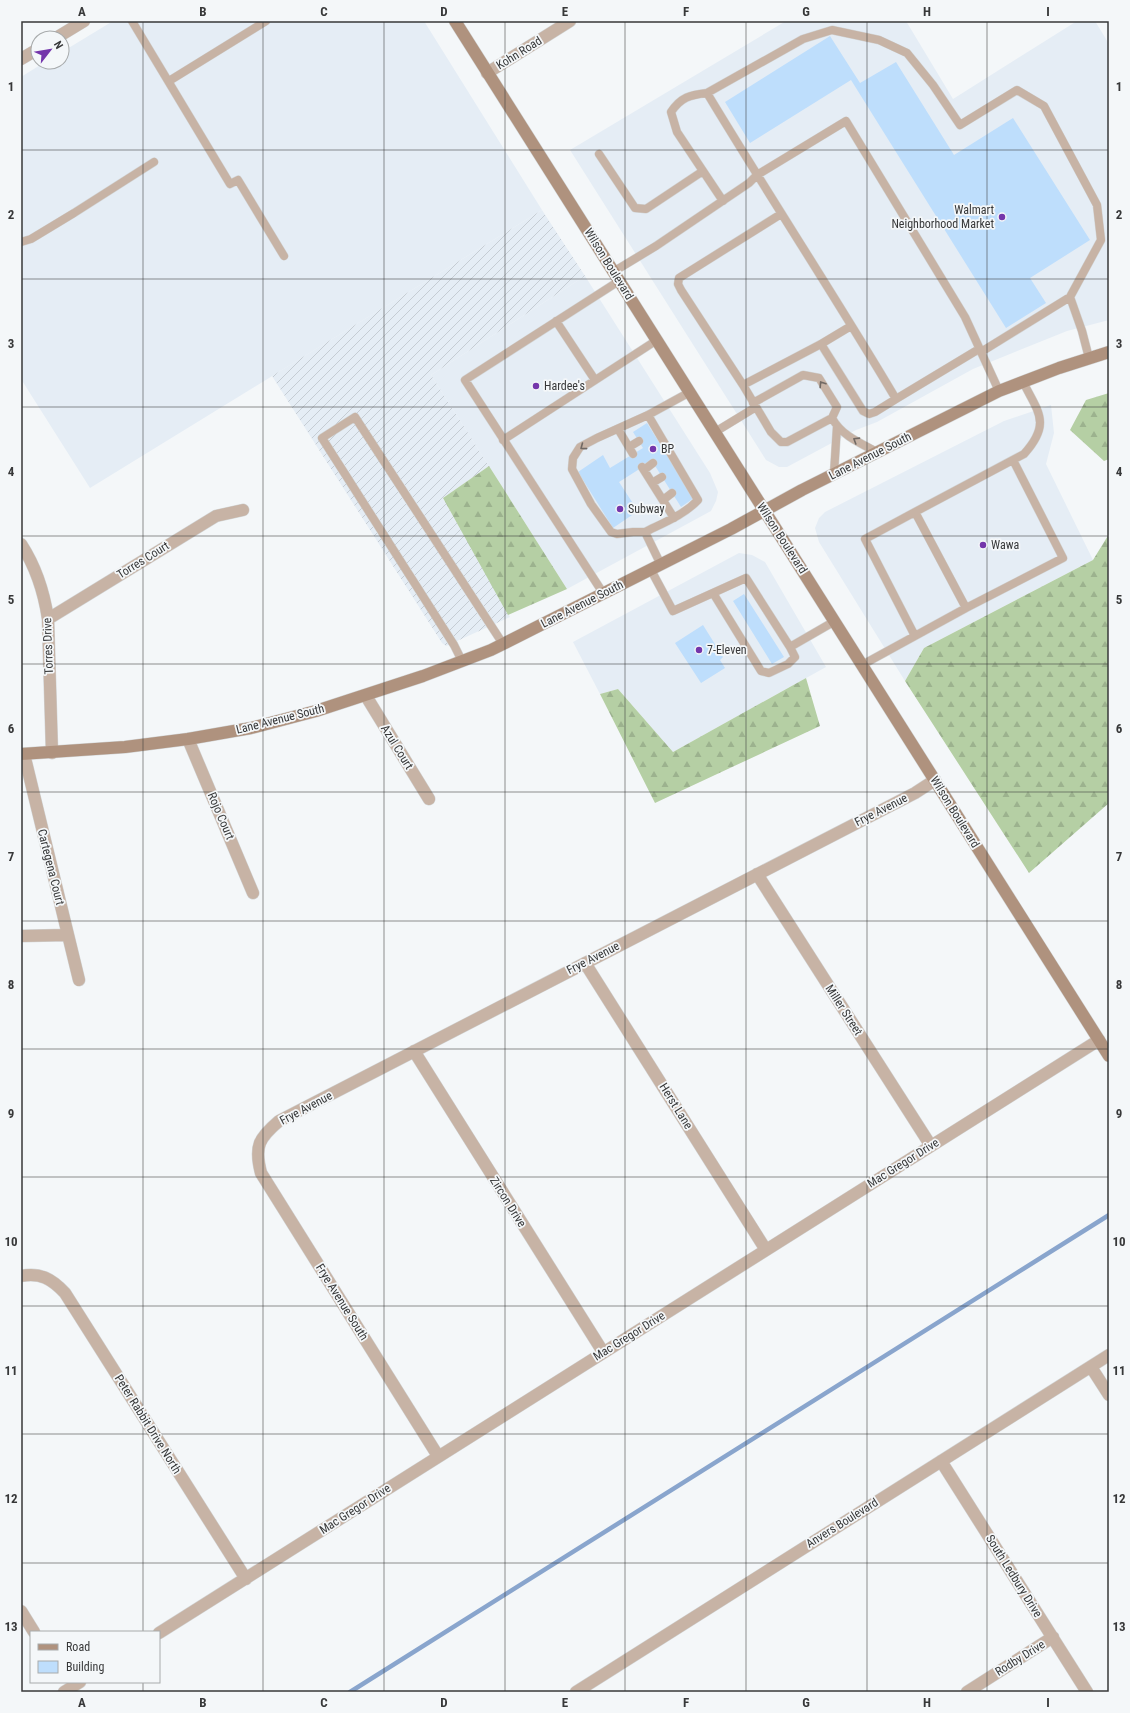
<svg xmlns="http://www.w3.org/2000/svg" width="1130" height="1713" font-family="'Roboto Condensed',sans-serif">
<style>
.built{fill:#e5edf5}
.industrial{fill:url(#industrial-furrows)}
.forest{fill:url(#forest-firs)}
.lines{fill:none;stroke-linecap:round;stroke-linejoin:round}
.stream{stroke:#89a5cd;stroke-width:4.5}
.building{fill:#bedefc}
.lane-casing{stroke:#d2d5d6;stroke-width:9}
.street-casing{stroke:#d2d5d6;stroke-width:13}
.secondary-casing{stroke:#d2d5d6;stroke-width:13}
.lane{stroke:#c7b3a5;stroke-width:8}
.street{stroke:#c7b3a5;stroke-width:12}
.secondary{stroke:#af927e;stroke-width:12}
.oneway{stroke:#716964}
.grid{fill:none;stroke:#373839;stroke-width:1;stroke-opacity:0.55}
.poi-dot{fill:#7436ab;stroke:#f4f7f9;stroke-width:1.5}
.labels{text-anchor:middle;stroke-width:3.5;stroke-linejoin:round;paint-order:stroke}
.street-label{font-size:12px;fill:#373839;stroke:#f4f7f9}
.poi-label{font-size:12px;fill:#373839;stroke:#f4f7f9;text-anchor:start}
.neatline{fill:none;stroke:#373839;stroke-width:1.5}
.grid-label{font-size:13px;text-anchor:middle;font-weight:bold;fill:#373839}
</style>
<defs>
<pattern id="industrial-furrows" width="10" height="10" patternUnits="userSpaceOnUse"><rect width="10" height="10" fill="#e5edf5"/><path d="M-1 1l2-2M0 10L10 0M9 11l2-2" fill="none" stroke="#c5ccd3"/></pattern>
<pattern id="forest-firs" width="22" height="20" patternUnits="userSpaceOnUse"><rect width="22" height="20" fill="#b5cfa4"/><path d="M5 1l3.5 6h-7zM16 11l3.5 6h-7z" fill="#9cb28e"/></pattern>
</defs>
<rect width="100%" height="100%" fill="#f4f7f9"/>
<path class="built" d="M113 21H424L542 210 90 488 21 379V77L45 62H62V52Z
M786 21H906L953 99 1077 21H1095L1109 44V320L1067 331 973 369 877 422 856 430 787 467H779L766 460 570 150Z
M585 276 710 473 718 492 716 501 711 511 567 589 431 375Z
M1051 405 1054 433 1046 464 1093 560 924 648 905 681 819 542 815 528 819 518 825 512 1004 421Z
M739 553 752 555 765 562 826 667 673 752 618 689 600 694 573 642Z"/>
<path class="industrial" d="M542 210 585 276 431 375 489 466 443 498 510 617 446 646 442 643 272 376Z"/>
<path class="forest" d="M1109 393V459L1104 461 1070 430 1086 400Z
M489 466 567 589 508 615 443 498Z
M1109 534V803L1029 873 905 681 924 648 1093 560Z
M806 678 820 726 655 803 600 694 618 689 673 752Z"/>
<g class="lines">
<path class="stream" d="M350 1692 1109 1215"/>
</g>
<path class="building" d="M830 36 860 83 896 62 954 155 1013 118 1090 240 1030 278 1046 303 1006 328 851 80 750 143 725 102Z
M647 423 694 498 681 507 652 461 619 482 638 511 613 528 578 472 603 455 610 468 643 448 633 432Z
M744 594 784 657 772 664 733 601Z
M703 625 723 657 720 660 725 668 701 683 675 643Z"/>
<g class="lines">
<g class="lane-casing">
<path id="lane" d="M132 21 230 184 238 180 284 256
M169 81 266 21
M707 93C769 196 835 296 896 399L979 349
M599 154 635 208 646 209 703 171
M723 201 677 132 671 112C681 97 690 95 707 93L803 39 832 30 879 40 907 53 933 85 960 125 1017 90 1044 106 1097 205 1101 240 1070 297 1082 331 1089 358
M781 214 679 278 678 284 681 290 743 385 821 344 851 326
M21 242 31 239 74 213 154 162
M613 272 656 246 749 183 757 175 846 121 965 317 999 391
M556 321 595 380
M821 344 863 411 869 414 875 412 896 399
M981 352 1070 297
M743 385 771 432 781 442H787L832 418C841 435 860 443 877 452
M753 403 803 375 819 378 837 407 832 418
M618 429 633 454
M715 432 756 407
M503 440 657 340
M629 447 639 441
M642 467 674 518
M644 470 653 463
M834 473 837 426
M652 483 662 477
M663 500 672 493
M915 512 865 539 915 636
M645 532H633L617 534 611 532 591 504 572 469 573 458 580 447 597 438 648 415
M661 565 645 532C663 523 684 515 698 500L648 415 690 392
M651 570 673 611 746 578 790 647 835 621
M603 593 465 380 619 281
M713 593 761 671 769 673 788 664 795 657 790 647
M966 608 1063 558 1013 460
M462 661 454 645 322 438 355 417 503 644
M862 665 966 608 915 512 1024 454C1051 424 1039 413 1023 382"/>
</g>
<g class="street-casing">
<path id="street" d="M56 38 84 21
M21 59 38 49
M487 73 570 21
M21 544C36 567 44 592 48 619L52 753
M48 619 216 516 243 510
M366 696 429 799
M188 739 253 893
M24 754 79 980
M757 874 931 1146
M21 936 67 935
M585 963 766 1250
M414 1051 603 1352
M21 1276C40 1272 52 1279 65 1293L246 1579
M1091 1367 1109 1395
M438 1456 261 1173C254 1146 259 1138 279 1121L915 793 935 780
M941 1461 1087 1692
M21 1611 34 1632
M159 1633 1099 1040
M64 1692 80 1682
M576 1692 1109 1355
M967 1692 1053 1637"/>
</g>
<g class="secondary-casing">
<path id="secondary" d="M455 21 1109 1056
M21 754 125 747 188 739 251 728 316 711 423 676 491 650 731 529 802 490 999 391 1059 368 1109 352"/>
</g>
<use href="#lane" class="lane"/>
<use href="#street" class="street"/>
<use href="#secondary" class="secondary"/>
</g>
<defs><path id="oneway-chevron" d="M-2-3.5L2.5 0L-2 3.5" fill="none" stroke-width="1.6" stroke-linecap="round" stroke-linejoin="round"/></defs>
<g class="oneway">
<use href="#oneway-chevron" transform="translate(822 384) rotate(-123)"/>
<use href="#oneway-chevron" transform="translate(856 440) rotate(-148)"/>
<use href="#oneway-chevron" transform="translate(583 447) rotate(143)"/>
</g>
<path class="grid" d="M143 21V1632M263 21V1692M384 21V1692M505 21V1692M625 21V1692M746 21V1692M867 21V1692M987 21V1692M21 150H1109M21 279H1109M21 407H1109M21 536H1109M21 664H1109M21 792H1109M21 921H1109M21 1049H1109M21 1177H1109M21 1306H1109M21 1434H1109M21 1563H1109M143 1682V1692"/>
<g class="poi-dot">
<circle cx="1002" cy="217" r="4"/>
<circle cx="536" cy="386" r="4"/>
<circle cx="653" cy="449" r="4"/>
<circle cx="620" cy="509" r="4"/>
<circle cx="983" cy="545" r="4"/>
<circle cx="699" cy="650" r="4"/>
</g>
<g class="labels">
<g class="street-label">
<text transform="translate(519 53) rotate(-32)" y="4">Kohn Road</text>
<text transform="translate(609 264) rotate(58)" y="4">Wilson Boulevard</text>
<text transform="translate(870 456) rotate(-27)" y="4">Lane Avenue South</text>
<text transform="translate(782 538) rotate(57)" y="4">Wilson Boulevard</text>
<text transform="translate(143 560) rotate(-32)" y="4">Torres Court</text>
<text transform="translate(582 604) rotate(-27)" y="4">Lane Avenue South</text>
<text transform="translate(48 646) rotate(-92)" y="4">Torres Drive</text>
<text transform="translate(280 719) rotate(-14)" y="4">Lane Avenue South</text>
<text transform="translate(397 747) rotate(58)" y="4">Azul Court</text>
<text transform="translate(881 810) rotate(-27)" y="4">Frye Avenue</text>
<text transform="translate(955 812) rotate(58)" y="4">Wilson Boulevard</text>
<text transform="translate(221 816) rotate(67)" y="4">Rojo Court</text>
<text transform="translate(51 867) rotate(76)" y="4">Cartegena Court</text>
<text transform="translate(593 958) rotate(-27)" y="4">Frye Avenue</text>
<text transform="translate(844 1010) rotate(57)" y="4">Miller Street</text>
<text transform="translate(676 1106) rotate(58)" y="4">Herst Lane</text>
<text transform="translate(306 1108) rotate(-28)" y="4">Frye Avenue</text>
<text transform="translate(903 1163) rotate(-32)" y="4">Mac Gregor Drive</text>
<text transform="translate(508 1202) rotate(58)" y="4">Zircon Drive</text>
<text transform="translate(342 1302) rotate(58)" y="4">Frye Avenue South</text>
<text transform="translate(629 1336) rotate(-32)" y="4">Mac Gregor Drive</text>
<text transform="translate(148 1424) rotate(58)" y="4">Peter Rabbit Drive North</text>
<text transform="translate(355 1509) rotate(-33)" y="4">Mac Gregor Drive</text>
<text transform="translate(842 1523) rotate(-32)" y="4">Anvers Boulevard</text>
<text transform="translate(1014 1576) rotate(58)" y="4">South Ledbury Drive</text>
<text transform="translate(1020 1658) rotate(-32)" y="4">Rodby Drive</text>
</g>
<g class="poi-label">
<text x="994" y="214" text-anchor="end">Walmart<tspan x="994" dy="14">Neighborhood Market</tspan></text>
<text x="544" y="390">Hardee's</text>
<text x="661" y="453">BP</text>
<text x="628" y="513">Subway</text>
<text x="991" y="549">Wawa</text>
<text x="707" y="654">7-Eleven</text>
</g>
</g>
<rect width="1130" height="1713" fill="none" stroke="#f4f7f9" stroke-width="44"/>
<rect x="30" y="1631" width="130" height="52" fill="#f4f7f9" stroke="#a8abac"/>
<rect x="38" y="1644" width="20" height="6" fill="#af927e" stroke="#a8abac"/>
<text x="66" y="1651" font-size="12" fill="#373839">Road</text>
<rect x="38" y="1661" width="20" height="12" fill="#bedefc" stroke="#a8abac"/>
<text x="66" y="1671" font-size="12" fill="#373839">Building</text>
<g transform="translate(50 50) rotate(59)"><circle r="19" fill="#f4f7f9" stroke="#a8abac"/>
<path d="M0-3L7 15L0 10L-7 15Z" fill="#7436ab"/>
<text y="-6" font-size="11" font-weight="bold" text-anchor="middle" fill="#373839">N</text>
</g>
<rect x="22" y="22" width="1086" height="1669" class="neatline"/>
<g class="grid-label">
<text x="82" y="16">A</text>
<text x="203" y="16">B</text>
<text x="324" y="16">C</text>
<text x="444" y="16">D</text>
<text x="565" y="16">E</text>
<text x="686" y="16">F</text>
<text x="806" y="16">G</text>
<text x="927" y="16">H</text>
<text x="1048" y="16">I</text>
<text x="11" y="91">1</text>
<text x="1119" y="91">1</text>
<text x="11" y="219">2</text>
<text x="1119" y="219">2</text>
<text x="11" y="348">3</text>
<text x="1119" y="348">3</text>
<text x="11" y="476">4</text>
<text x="1119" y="476">4</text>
<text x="11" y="604">5</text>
<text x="1119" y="604">5</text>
<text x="11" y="733">6</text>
<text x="1119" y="733">6</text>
<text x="11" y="861">7</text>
<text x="1119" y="861">7</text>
<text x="11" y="989">8</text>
<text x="1119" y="989">8</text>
<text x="11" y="1118">9</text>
<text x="1119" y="1118">9</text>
<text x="11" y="1246">10</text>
<text x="1119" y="1246">10</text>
<text x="11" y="1375">11</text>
<text x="1119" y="1375">11</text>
<text x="11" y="1503">12</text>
<text x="1119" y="1503">12</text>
<text x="11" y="1631">13</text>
<text x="1119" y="1631">13</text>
<text x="82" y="1707">A</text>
<text x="203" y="1707">B</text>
<text x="324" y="1707">C</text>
<text x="444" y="1707">D</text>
<text x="565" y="1707">E</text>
<text x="686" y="1707">F</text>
<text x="806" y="1707">G</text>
<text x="927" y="1707">H</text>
<text x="1048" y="1707">I</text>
</g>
</svg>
